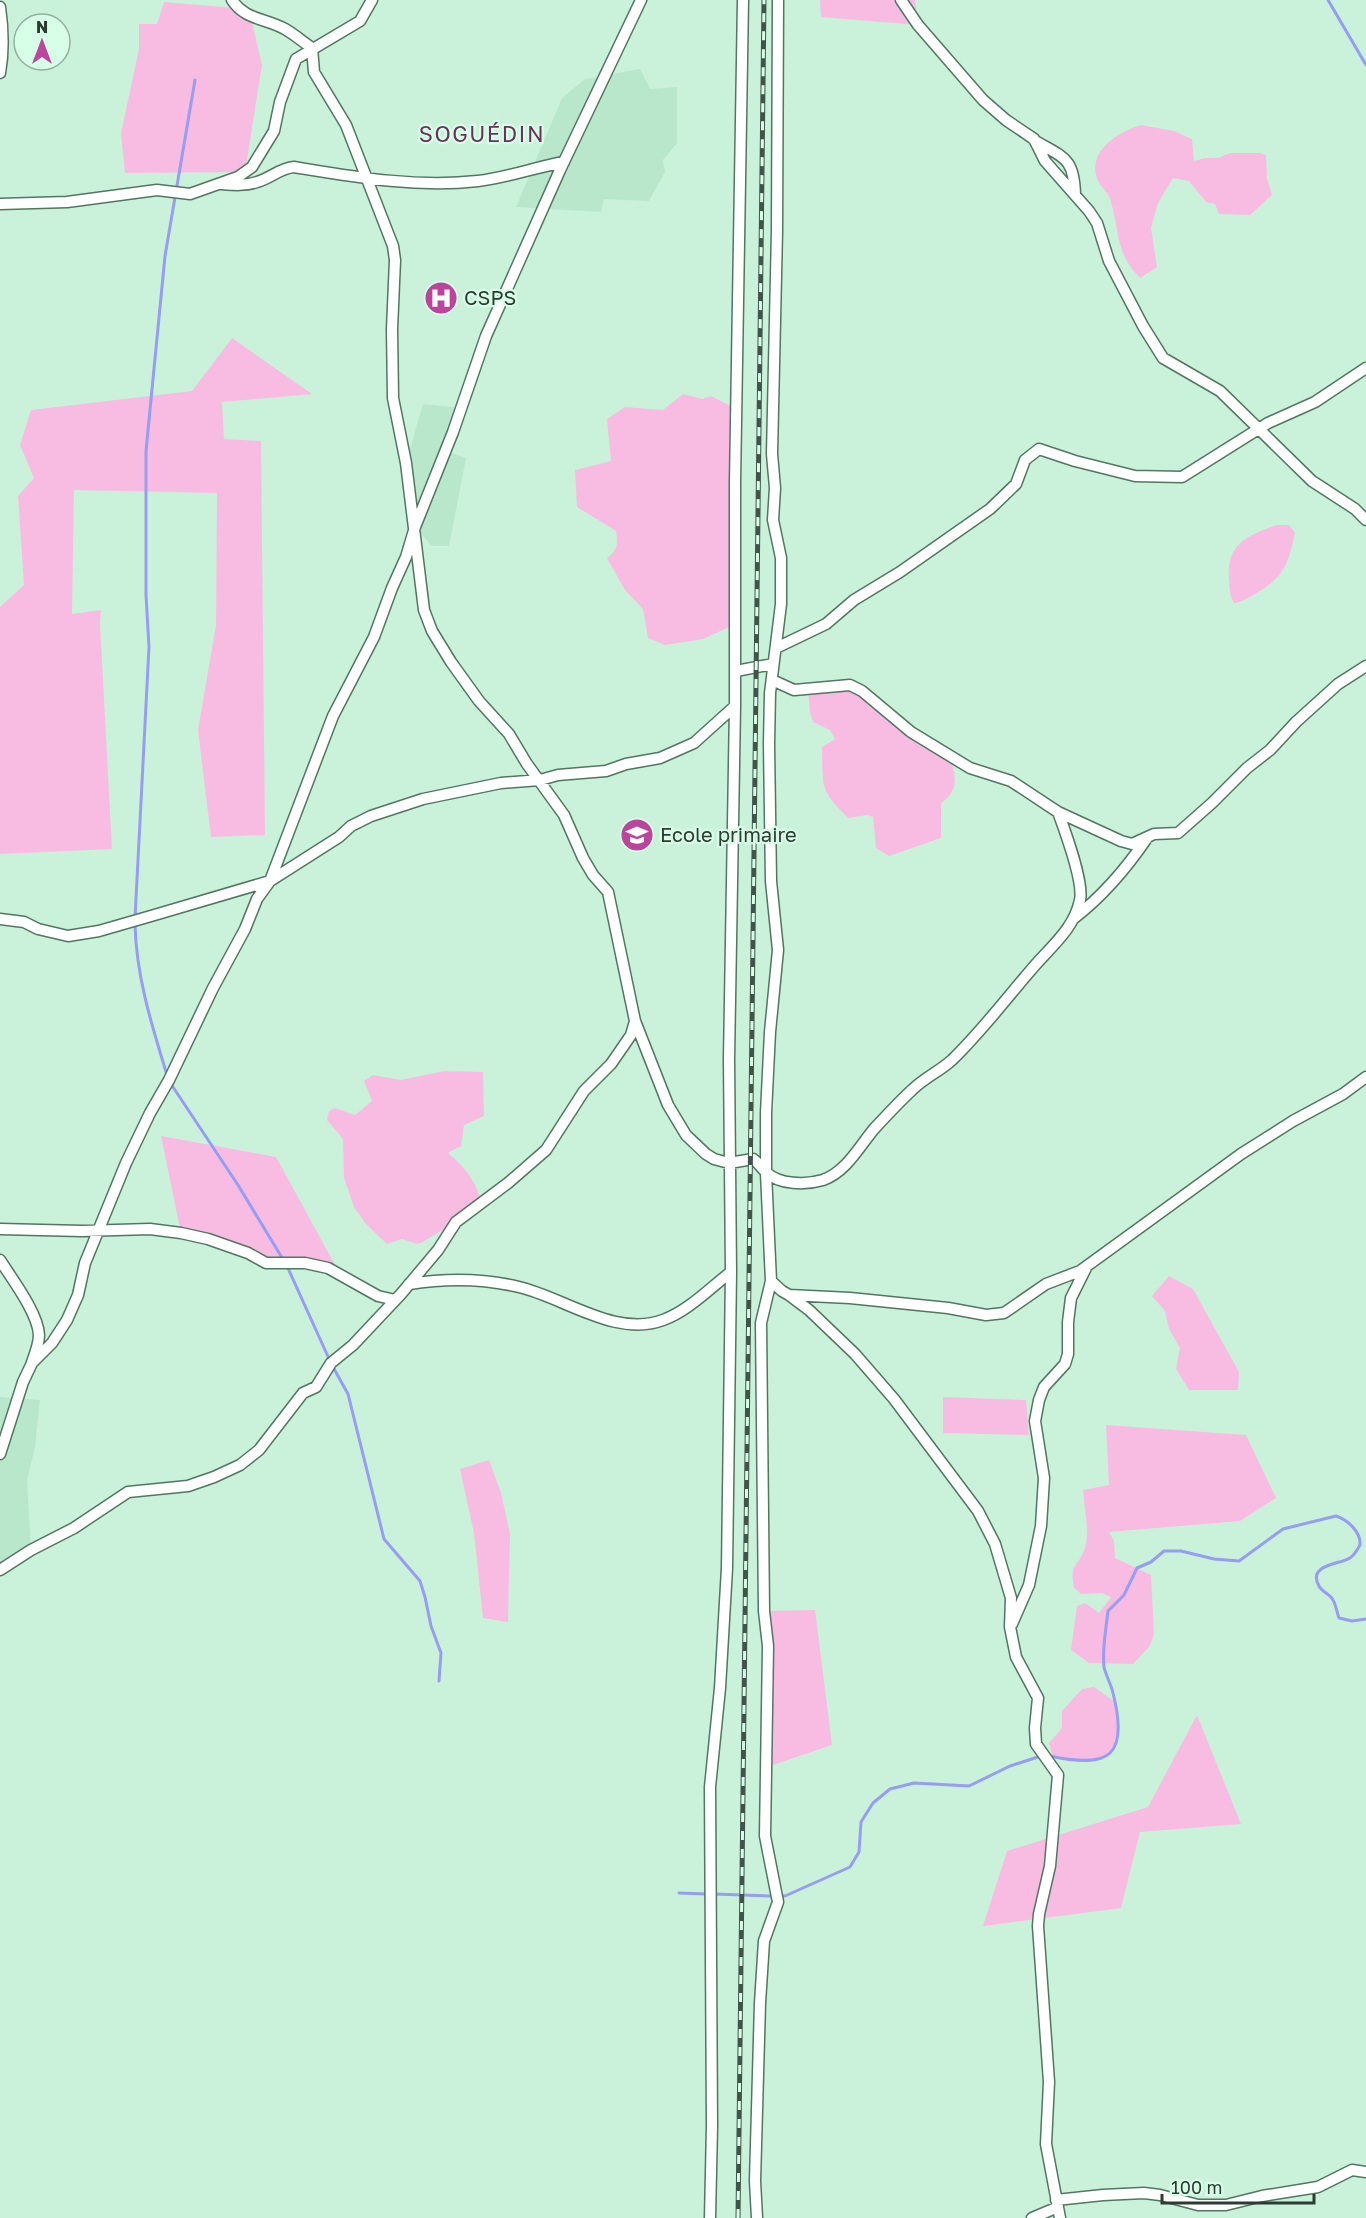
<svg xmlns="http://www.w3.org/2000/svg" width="1366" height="2218" font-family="'Golos Text',sans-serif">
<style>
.built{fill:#b8e7cc}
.green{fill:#f8bce3}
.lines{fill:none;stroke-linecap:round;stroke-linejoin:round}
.stream{stroke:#969df2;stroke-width:3}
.street-casing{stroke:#527662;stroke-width:13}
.street{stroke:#fff;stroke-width:10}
.rail-casing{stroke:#405449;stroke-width:5}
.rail{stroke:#d7ffe8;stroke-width:3;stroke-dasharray:9;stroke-linecap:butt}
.labels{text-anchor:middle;stroke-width:4.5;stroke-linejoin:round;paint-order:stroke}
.poi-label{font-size:20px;fill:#2c3c33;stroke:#d7ffe8;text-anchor:start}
.quarter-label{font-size:22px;letter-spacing:1.5px;fill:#6c325b;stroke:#d7ffe8}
</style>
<rect width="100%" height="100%" fill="#caf2da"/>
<path class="built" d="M640 69 650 89 677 87V143L663 160 665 172 649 201 604 199 601 212 516 207 562 98 585 79Z
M423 404 461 408 446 451 466 458 449 546H432L415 527 406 463Z
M0 1397 40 1400 35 1447 27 1480 31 1550 0 1570Z"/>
<path class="green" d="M820 0H915L918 25 821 17Z
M164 2 234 8 251 18 262 65 245 172 125 173 121 133 139 49V24H157Z
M1141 125 1174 131 1192 139 1194 161 1205 158H1218L1230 153H1260L1266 155 1267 178 1272 195 1250 215 1219 214 1215 204 1206 202 1189 181 1173 178 1158 203 1151 228 1157 267 1140 278C1115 252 1120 233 1111 202 1110 195 1103 189 1099 183 1084 153 1117 132 1141 125Z
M232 338 312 394 222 402 224 439 261 441 265 835 211 837 198 730 216 625 217 493 74 490 72 614 101 610 100 623 112 849 0 854V607L24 585 18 496 34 478 20 445 31 410 192 391Z
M683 394 703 399 711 396 737 409 736 624 703 639 665 645 648 638 643 609 625 590 607 558C618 550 618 544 616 531L577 507 575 470 611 461 607 419 625 407 663 410Z
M1277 525H1289L1295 533C1288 565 1284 577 1255 594 1248 598 1242 602 1234 603 1229 596 1230 589 1229 580 1226 544 1246 536 1277 525Z
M850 685 951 757C955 777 960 790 941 803V838L889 856 876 848 873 817 867 815 848 818C819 789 823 787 822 747L835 739 830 730 813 722 810 713 808 689Z
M444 1071 483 1072 484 1116 464 1125 461 1146 448 1153C467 1169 474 1180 482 1202L456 1222 421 1243 417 1244 402 1239 387 1244 366 1224 354 1207 344 1178 343 1139 327 1120 329 1111 335 1108 355 1115 372 1101 364 1081 373 1075 401 1080Z
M161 1136 276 1157 340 1274 328 1268 266 1263 181 1233Z
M1169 1276 1193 1289 1239 1372 1238 1390H1189L1176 1369 1180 1348 1169 1329 1165 1311 1152 1296Z
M943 1397 1026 1400 1029 1435 943 1433Z
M1106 1425 1246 1435 1276 1498 1240 1521 1109 1532 1114 1541 1115 1558 1151 1575 1154 1634 1150 1646 1133 1664 1089 1663 1071 1650 1077 1606 1085 1603 1099 1613 1111 1597 1102 1593 1081 1594 1074 1588C1069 1562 1078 1568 1085 1548 1090 1531 1084 1507 1083 1490L1109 1485Z
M489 1460 501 1493 510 1534 508 1622 483 1618 474 1533 460 1469Z
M815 1610 832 1745 764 1768V1611Z
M1094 1687 1115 1702C1126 1758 1105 1768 1053 1757L1049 1743 1062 1728V1711L1082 1689Z
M1197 1715 1241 1824 1140 1832 1121 1908 983 1926 1007 1851 1148 1807Z"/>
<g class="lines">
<path class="stream" d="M1328 0 1366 65
M135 918 149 647 146 595V451L165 256 195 80
M135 924C136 976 152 1026 167 1075
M171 1084 238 1185 284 1261
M287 1266 330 1361
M333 1367 348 1394 384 1539 420 1581 425 1597 431 1626 441 1653 439 1681
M1050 1756C1110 1769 1129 1756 1113 1693 1111 1684 1106 1676 1104 1667 1102 1649 1106 1629 1108 1611L1124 1595 1137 1568 1151 1562 1164 1551H1181L1214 1559 1239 1561 1283 1529 1336 1516C1348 1520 1361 1532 1360 1545 1357 1550 1354 1557 1348 1559 1339 1564 1307 1565 1319 1586 1322 1592 1330 1594 1333 1600 1336 1605 1337 1613 1339 1618L1352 1621 1366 1619
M679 1893 707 1894
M714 1894 773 1896
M780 1896H785L850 1867 859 1852 861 1822 873 1803 890 1789 914 1783 969 1786 1010 1766 1041 1756"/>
<g class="street-casing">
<path id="street" d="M232 0C245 20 265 18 285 29 294 34 303 42 312 48L314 72 346 125 393 246 395 260 392 329 393 398 406 463 424 610 432 631 451 662 479 701 509 734 527 764 564 815 583 858 593 875 608 892 635 1021 668 1105 686 1135 706 1154 714 1159 729 1163 753 1159C759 1163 761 1168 766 1172 779 1185 806 1185 823 1180 846 1172 859 1147 874 1129 886 1116 899 1102 912 1090 924 1078 940 1071 952 1060 981 1032 1005 1000 1031 970 1049 948 1074 930 1080 900 1084 882 1065 831 1058 812
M778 0 777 231 772 454 775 488 773 520 781 558V604L770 693 769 744 771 881 778 950 770 1032 766 1113V1173L771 1281 782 1291 789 1295 850 1298 948 1308 986 1315 1004 1313 1046 1284 1080 1271 1241 1154 1293 1121 1343 1094 1366 1077
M901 0 918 25 983 100 1006 120 1034 139 1045 161 1089 211 1097 223 1109 261 1143 326 1163 358 1220 391 1312 481 1355 509 1366 520
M0 7C3 28 4 51 0 73
M1034 140C1064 158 1074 157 1075 195
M222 184C234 185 246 186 257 182 271 178 280 168 294 167 355 177 416 188 478 181 506 178 536 167 564 162
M0 204 67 202 157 190 190 194 238 177 252 167 274 131 280 102 296 59 360 21 372 0
M776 648 826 624 854 600 900 572 990 509 1016 484 1025 460 1039 449 1075 461 1135 476 1182 477 1268 423 1315 402 1366 368
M736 671 773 664
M772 680 794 690 850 685 862 691 911 732 970 768 1011 781 1058 812 1121 841 1132 844 1154 834 1178 833 1212 803 1247 768 1270 750 1296 722 1338 684 1366 666
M0 919 24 922 38 929 68 936 99 931 151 916 270 881 339 837 351 826 371 816 423 799 501 783 540 780 558 775 606 771 626 764 660 758 694 743 735 706
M1073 919C1103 896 1126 869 1147 838
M0 1229 82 1231 150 1229 181 1233 208 1239 248 1253 266 1263H305L328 1268 378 1296 395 1300
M0 1260C12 1279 38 1313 39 1335 39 1344 35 1354 32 1362
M409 1284C447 1278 482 1278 519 1287 563 1297 616 1338 663 1320 688 1311 710 1288 731 1272
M789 1295 809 1310 855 1354 894 1399 978 1511 995 1544 1011 1598 1010 1627 1016 1657 1038 1698 1035 1728 1036 1744 1058 1775 1050 1866 1039 1914 1038 1926 1049 2082 1046 2144 1060 2218
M0 1454 23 1382 32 1363 52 1343 67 1320 78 1295 85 1263 126 1163 150 1113 169 1080 213 988 245 929 257 899 270 881 333 716 374 637 392 588 406 557 415 527 453 432 486 336 560 170 641 0
M0 1570 31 1550 74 1528 128 1492 188 1486 214 1477 240 1465 259 1450 303 1393 316 1387 331 1363 353 1345 401 1294 438 1250 456 1222 508 1183 546 1150 584 1091 611 1064 631 1035 635 1021
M1012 1624 1029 1585 1041 1526 1044 1478 1035 1421 1039 1400 1044 1387 1065 1364 1068 1354V1322L1071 1298 1087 1266
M1056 2200 1103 2195 1144 2193 1160 2195 1198 2205H1226L1262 2196 1318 2187 1352 2170 1366 2172
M710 2218 712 2126 710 1787 720 1688 727 1568 731 1272 729 1059 735 706V482L743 0
M757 2218 755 2181 760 2003 764 1941 778 1902 765 1836 768 1646 764 1611 761 1323 771 1281
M1032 2218 1058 2207"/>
</g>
<use href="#street" class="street"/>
<g class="rail-casing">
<path id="rail" d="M738 2218 764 0"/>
</g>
<use href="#rail" class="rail"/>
</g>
<defs>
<g id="hospital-disc" transform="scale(1.725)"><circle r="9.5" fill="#bb459c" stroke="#d7ffe8"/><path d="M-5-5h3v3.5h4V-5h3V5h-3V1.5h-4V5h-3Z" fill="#fff"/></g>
<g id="school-disc" transform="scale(1.725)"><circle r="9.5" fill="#bb459c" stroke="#d7ffe8"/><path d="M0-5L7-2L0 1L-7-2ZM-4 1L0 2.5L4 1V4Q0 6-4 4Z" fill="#fff"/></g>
</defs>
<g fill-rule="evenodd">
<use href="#hospital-disc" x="441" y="298"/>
<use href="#school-disc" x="637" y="835"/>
</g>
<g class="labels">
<g class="poi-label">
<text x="464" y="305">CSPS</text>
<text x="660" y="842">Ecole primaire</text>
</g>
<g class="quarter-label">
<text x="482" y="142">SOGUÉDIN</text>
</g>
</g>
<g transform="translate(42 42)"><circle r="28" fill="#d7ffe8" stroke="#93b1a0" stroke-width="1.5"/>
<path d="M0-4.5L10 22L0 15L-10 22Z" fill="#bb459c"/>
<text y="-9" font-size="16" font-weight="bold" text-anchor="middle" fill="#2c3c33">N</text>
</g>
<path d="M1162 2194v9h152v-9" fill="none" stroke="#2c3c33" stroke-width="3"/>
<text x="1171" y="2194" font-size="18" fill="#2c3c33" stroke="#d7ffe8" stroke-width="4.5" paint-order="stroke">100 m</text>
</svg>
